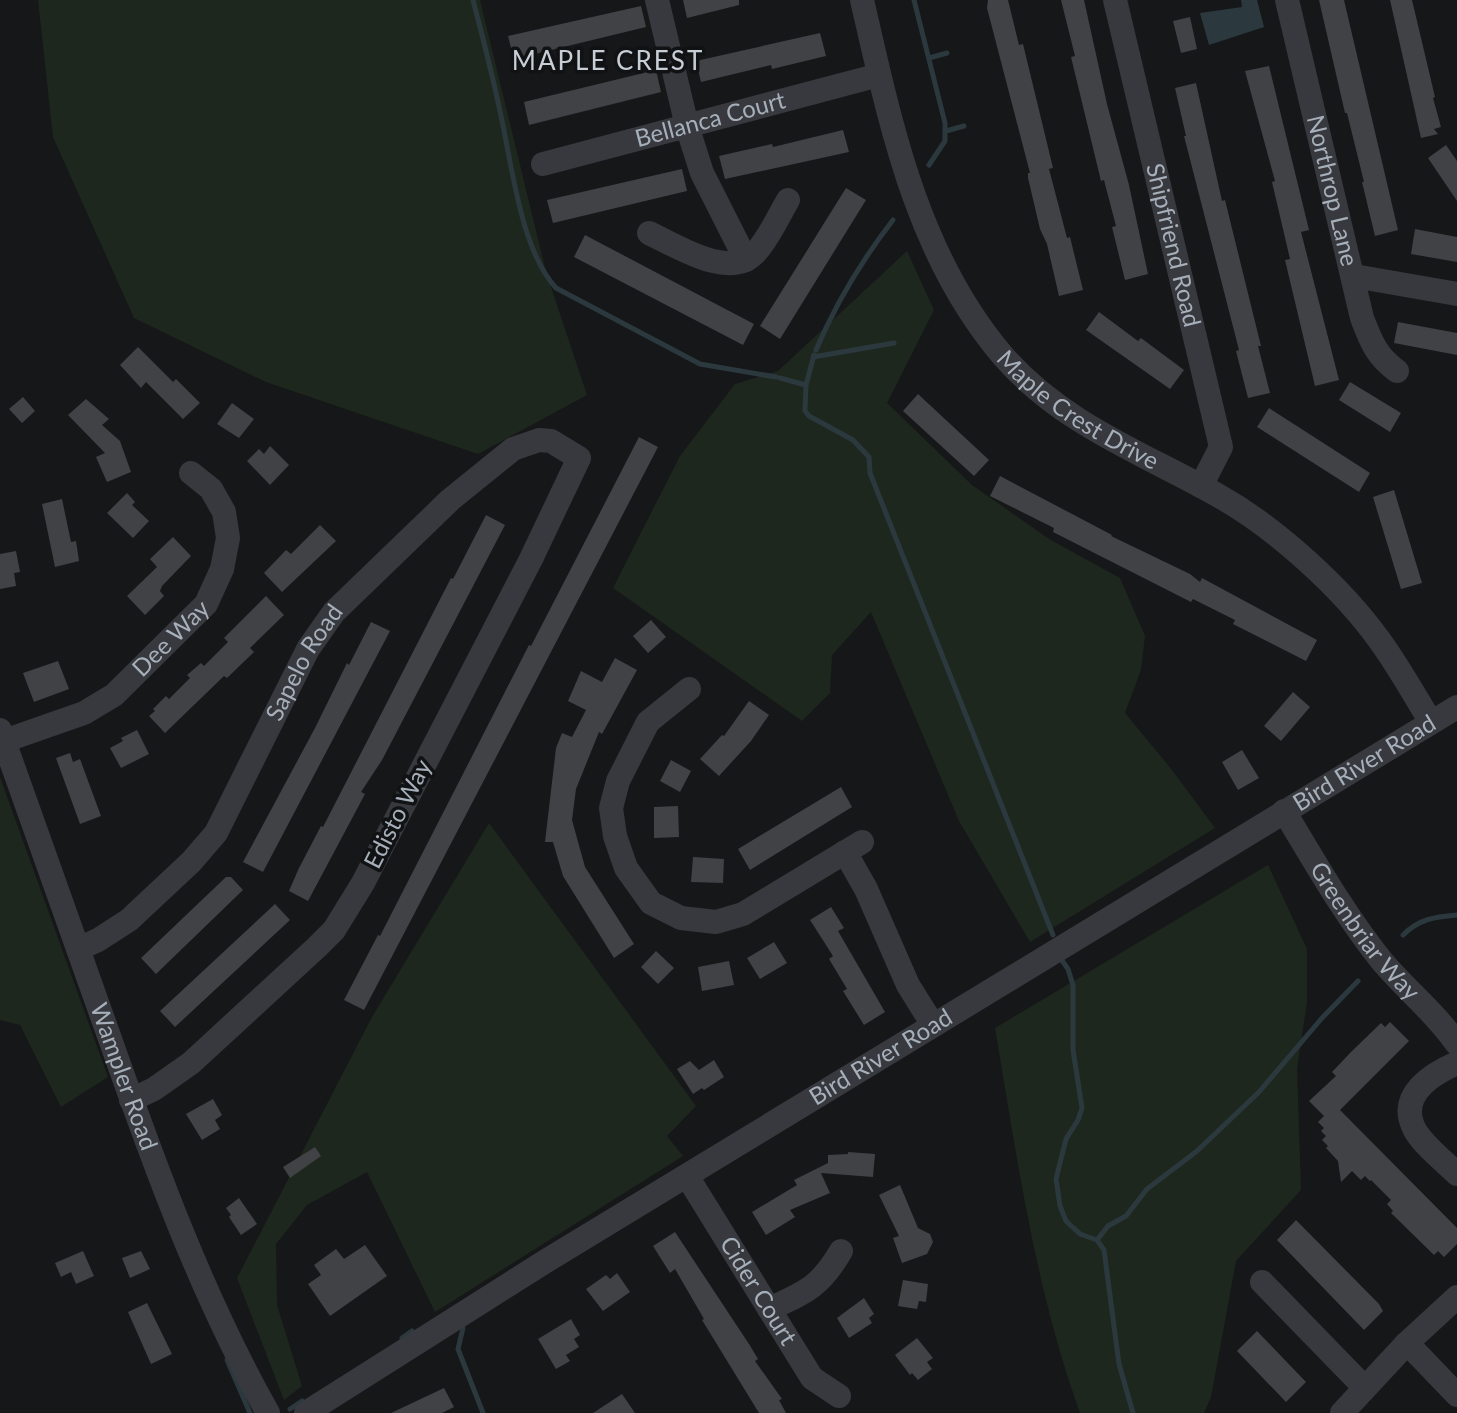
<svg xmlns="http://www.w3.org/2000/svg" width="1457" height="1413" font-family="Lato,sans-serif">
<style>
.green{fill:#1e271e}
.water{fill:#2b393e}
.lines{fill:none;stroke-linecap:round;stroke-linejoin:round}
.stream{stroke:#2b393e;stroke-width:5}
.building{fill:#404246}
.minor{stroke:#37393e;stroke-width:24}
.labels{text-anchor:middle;stroke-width:7;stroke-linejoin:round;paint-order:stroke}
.street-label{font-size:24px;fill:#a7b0ba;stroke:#111214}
.neighbourhood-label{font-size:26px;letter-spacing:2px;fill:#c8ced5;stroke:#111214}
</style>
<rect width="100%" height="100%" fill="#161719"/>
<path class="green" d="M38 0H480L546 272 587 395 478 454 266 382 134 318 53 137Z
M907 251 934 310 887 403 972 485 1049 539 1120 578 1145 636 1141 670 1125 713 1172 770 1215 828 1030 942 959 821 871 612 832 655 830 693 802 721 613 588 680 456 735 384 778 371Z
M0 777 108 1077 61 1107 20 1025 0 1020Z
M489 823 696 1106 667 1136 683 1156 435 1312 367 1172 307 1205 276 1244 277 1305 302 1386 284 1400 237 1278 372 1017Z
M1268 865 1307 949V1002L1297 1069 1301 1190 1236 1261 1211 1397 1204 1413H1080C1035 1288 1017 1158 995 1028Z"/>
<path class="water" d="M1241 0H1257L1264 27 1209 45 1200 13 1242 7Z"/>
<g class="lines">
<path class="stream" d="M473 0C483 38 493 77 501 116 512 166 521 250 556 288L700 364 776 377
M914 0 945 123V141L929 165
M929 58 947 53
M946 131 964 126
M816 350C836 303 862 260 893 220
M814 355 806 385 805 411 809 416 853 440 869 457 870 473 1053 935
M813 357 894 343
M780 378 806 385
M1403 935C1419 919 1434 917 1457 915
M1061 959 1068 969 1073 985V1050L1082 1108 1078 1120 1066 1139 1056 1179 1060 1206 1066 1221 1080 1234 1097 1240 1104 1250 1119 1364 1133 1413
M1097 1240 1108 1226 1126 1216 1147 1189 1197 1151 1259 1092 1322 1018 1358 981
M463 1328 458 1349 483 1413
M402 1338 412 1331
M227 1360 250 1413
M290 1409 302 1401"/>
</g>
<path class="building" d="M683 0H739V5L687 18Z
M988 0H1008L1019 45 1023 44 1053 168 1049 169 1067 238 1070 237 1083 290 1059 296 1047 244 1040 229 1028 178V173H1030L987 8Z
M1061 0H1084L1107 104 1129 185 1148 274 1125 280 1112 227 1116 226 1104 180 1101 181 1071 57 1075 56Z
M1319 0H1344L1398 230 1375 236 1362 182H1364L1347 113H1345Z
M1390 0H1412L1435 97 1433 98 1441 127 1434 129 1438 134 1421 138Z
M641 6 646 27 514 59 508 36Z
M1190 17 1197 49 1181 53 1173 21Z
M820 33 826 56 772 69 771 65 701 82 696 61Z
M1269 66 1309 230 1301 232 1339 380 1315 386 1285 260 1290 259 1272 182 1275 181 1245 71Z
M656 70 661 92 529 125 524 102Z
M1196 83 1222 201 1225 200 1261 346H1258L1270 393 1248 398 1236 351 1239 350 1184 136H1186L1175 88Z
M843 130 849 152 725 179 719 156 772 144 773 147Z
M1446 145 1457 161V201L1428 158Z
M682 169 687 191 553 223 547 200Z
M846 188 866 200 780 339 760 326Z
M1415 229 1457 237V262L1411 254Z
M585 235 754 324 743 345 574 257Z
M1099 312 1138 341 1141 338 1184 370 1170 389 1086 330Z
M1398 322 1457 333V355L1394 343Z
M138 347 173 382 176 379 200 403 183 419 146 382 141 388 120 365Z
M1350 382 1401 413 1390 432 1339 400Z
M918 394 989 460 974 476 903 411Z
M23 397 35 411 22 423 9 409Z
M86 399 109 419 102 425 120 441 131 472 107 482 96 457 105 453 68 415Z
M232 403 254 419 239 438 217 424Z
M1269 408 1370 473 1359 492 1257 427Z
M639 437 658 447 364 1010 344 1000 378 935 380 936 529 645 531 646Z
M270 446 289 465 270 485 247 461 259 449 264 454Z
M1000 476 1112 535 1111 536 1190 574 1200 582 1202 578 1317 640 1306 661 1233 624 1235 620 1193 599 1191 602 1053 532 1054 528 990 496Z
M1394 490 1422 583 1401 589 1373 497Z
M127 493 135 502 132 505 149 521 133 538 107 513Z
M62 499 71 542 76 541 79 561 55 567 42 504Z
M486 515 505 525 382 760 361 792 365 794 308 901 289 891 299 868 321 826 323 827 451 578 453 579Z
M320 525 336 541 282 592 264 573 286 550 291 554Z
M173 537 191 556 162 586 160 591 164 596 145 615 127 596 157 567 150 559Z
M16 551 20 572 14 573 16 586 0 589V554Z
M266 596 284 615 250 648 254 652 227 678 224 676 165 733 149 716 155 711 153 709 166 696 169 699 190 678 187 675 201 663 204 666 228 642 224 638Z
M651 620 666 637 648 653 633 636Z
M371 622 390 631 263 872 243 862 315 728 347 663 349 665Z
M615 658 637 670 602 734 599 732 576 789 572 820 585 867 634 944 614 958 563 876 553 842H545L556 748 562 733 572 737 586 710 568 701 581 671 602 682Z
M58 661 69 689 34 702 23 673Z
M1293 692 1310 707 1281 741 1264 726Z
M749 701 769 715 751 741 719 776 700 759 722 735 724 736Z
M137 730 149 754 121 768 110 748 123 741 121 738Z
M1242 750 1259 778 1238 790 1222 762Z
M70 753 73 762 80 759 101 816 80 824 56 758Z
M671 760 691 771 680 792 660 781Z
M841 787 852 807 750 870 738 849Z
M678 806 679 837 654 838V807Z
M693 857 724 859 723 883 691 882Z
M226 877H231L243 890 156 974 141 958Z
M275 904 290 920 175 1027 160 1011Z
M831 907 844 928 838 931 885 1012 864 1025 843 991 847 989 829 959 833 956 810 920Z
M774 942 787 963 760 979 747 958Z
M656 951 674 968 658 984 641 967Z
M729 961 734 985 702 991 698 967Z
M1390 1022 1409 1041 1340 1110 1457 1228V1244L1444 1257 1438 1251 1434 1255 1391 1213 1393 1211 1387 1204 1391 1200 1371 1180 1370 1181 1365 1176 1361 1180 1352 1171 1341 1182 1338 1161 1326 1148 1328 1146 1322 1140 1326 1136 1321 1131 1324 1128 1318 1122 1324 1116 1309 1101 1336 1076 1332 1072 1351 1052 1381 1023 1385 1027Z
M714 1060 724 1077 704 1090 702 1088 693 1094 677 1069 690 1061 699 1070Z
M213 1099 222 1115 215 1120 220 1129 202 1140 186 1114Z
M315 1147 321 1156 290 1178 283 1167Z
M848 1152 875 1154 873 1177 821 1173 830 1193 790 1210 795 1217 766 1235 752 1212 797 1185 794 1180 828 1163V1155L848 1154Z
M900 1185 918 1228 930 1234 933 1242 927 1254 902 1263 893 1238 899 1236 879 1195Z
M239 1198 257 1224 241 1235 229 1217 231 1215 226 1208Z
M1296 1220 1379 1304 1383 1311 1364 1330 1277 1240Z
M675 1232 749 1344 758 1359 755 1361 782 1399 779 1400 786 1413H759L702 1320 704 1319 675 1269 670 1273 653 1246Z
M365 1245 387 1276 330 1316 308 1284 321 1275 314 1265 336 1249 344 1259Z
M83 1251 94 1276 76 1284 71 1272 61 1277 55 1263Z
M141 1251 150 1269 130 1278 122 1258Z
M617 1273 630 1292 603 1311 586 1289 606 1275 610 1279Z
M903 1280 928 1284 926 1302 919 1301 917 1309 898 1306Z
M864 1298 874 1314 869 1318 872 1323 849 1338 837 1318Z
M147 1303 172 1354 151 1364 128 1312Z
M571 1319 580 1335 574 1339 579 1347 566 1355 570 1361 556 1369 538 1339Z
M1257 1331 1306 1382 1286 1402 1237 1351Z
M917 1338 933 1358 927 1362 932 1369 918 1380 912 1373 910 1375 895 1355Z
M444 1388 454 1407 442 1413H391Z
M622 1394 635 1413H593Z"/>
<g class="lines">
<g class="minor">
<path d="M657 0 687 126 702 173 746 260"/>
<path id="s1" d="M862 0C891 126 917 255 1003 356 1062 424 1143 453 1219 496 1276 528 1342 588 1380 641 1399 667 1414 695 1431 722"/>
<path id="s2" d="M1115 0 1221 447 1201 486"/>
<path id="s3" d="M1287 0 1362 318C1371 341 1376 356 1397 371"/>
<path id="s4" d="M543 164 879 75"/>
<path d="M649 233C677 246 730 281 756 252 769 238 778 217 788 200"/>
<path d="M1354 276 1457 294"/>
<path d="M689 689 648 722 618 781 611 808 615 836 626 868 651 903 681 918 716 922 743 914 862 842"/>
<path id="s5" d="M0 730C37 832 73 934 109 1036 154 1164 201 1294 268 1413"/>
<path id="s6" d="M4 741 84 713 114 695 206 604 222 569 228 538 224 512 211 489 191 473"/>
<path id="s7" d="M1284 811C1315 862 1344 914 1381 960 1405 989 1435 1012 1457 1044"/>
<path d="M845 852 866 889 908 985 933 1025"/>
<path id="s8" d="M78 949 98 940 129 920 191 862 216 833 308 649 334 612 450 500 513 449 539 440 551 441 579 458 531 559 363 883 334 930 317 947 191 1063 154 1089 131 1100"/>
<path d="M1457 1063C1432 1074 1399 1094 1413 1126 1419 1142 1445 1162 1457 1174"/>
<path id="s9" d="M687 1176 812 1378 839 1396"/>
<path d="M1262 1282 1364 1387"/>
<path d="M769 1309C806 1292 820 1287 841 1251"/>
<path d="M1407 1343 1457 1395"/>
<path id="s10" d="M306 1413 546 1261 1457 707"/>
<path d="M1342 1413 1407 1343 1457 1297"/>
</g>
</g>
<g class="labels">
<g class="street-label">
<text dy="8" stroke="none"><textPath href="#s4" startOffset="173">Bellanca Court</textPath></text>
<text dy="8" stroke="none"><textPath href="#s3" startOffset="196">Northrop Lane</textPath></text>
<text dy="8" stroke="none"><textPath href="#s2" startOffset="252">Shipfriend Road</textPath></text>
<text dy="8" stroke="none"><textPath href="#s1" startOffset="480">Maple Crest Drive</textPath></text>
<text dy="8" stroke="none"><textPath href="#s6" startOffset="200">Dee Way</textPath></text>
<text dy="8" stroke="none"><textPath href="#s8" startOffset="374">Sapelo Road</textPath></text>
<text dy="8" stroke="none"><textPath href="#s10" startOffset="1242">Bird River Road</textPath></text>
<text transform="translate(398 814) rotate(-63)" y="8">Edisto Way</text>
<text dy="8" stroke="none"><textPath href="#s7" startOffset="145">Greenbriar Way</textPath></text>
<text dy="8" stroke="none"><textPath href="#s10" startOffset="676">Bird River Road</textPath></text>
<text dy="8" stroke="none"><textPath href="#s5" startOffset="368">Wampler Road</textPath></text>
<text dy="8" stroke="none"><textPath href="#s9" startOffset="135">Cider Court</textPath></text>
</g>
<g class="neighbourhood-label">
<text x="608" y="70">MAPLE CREST</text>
</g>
</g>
</svg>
